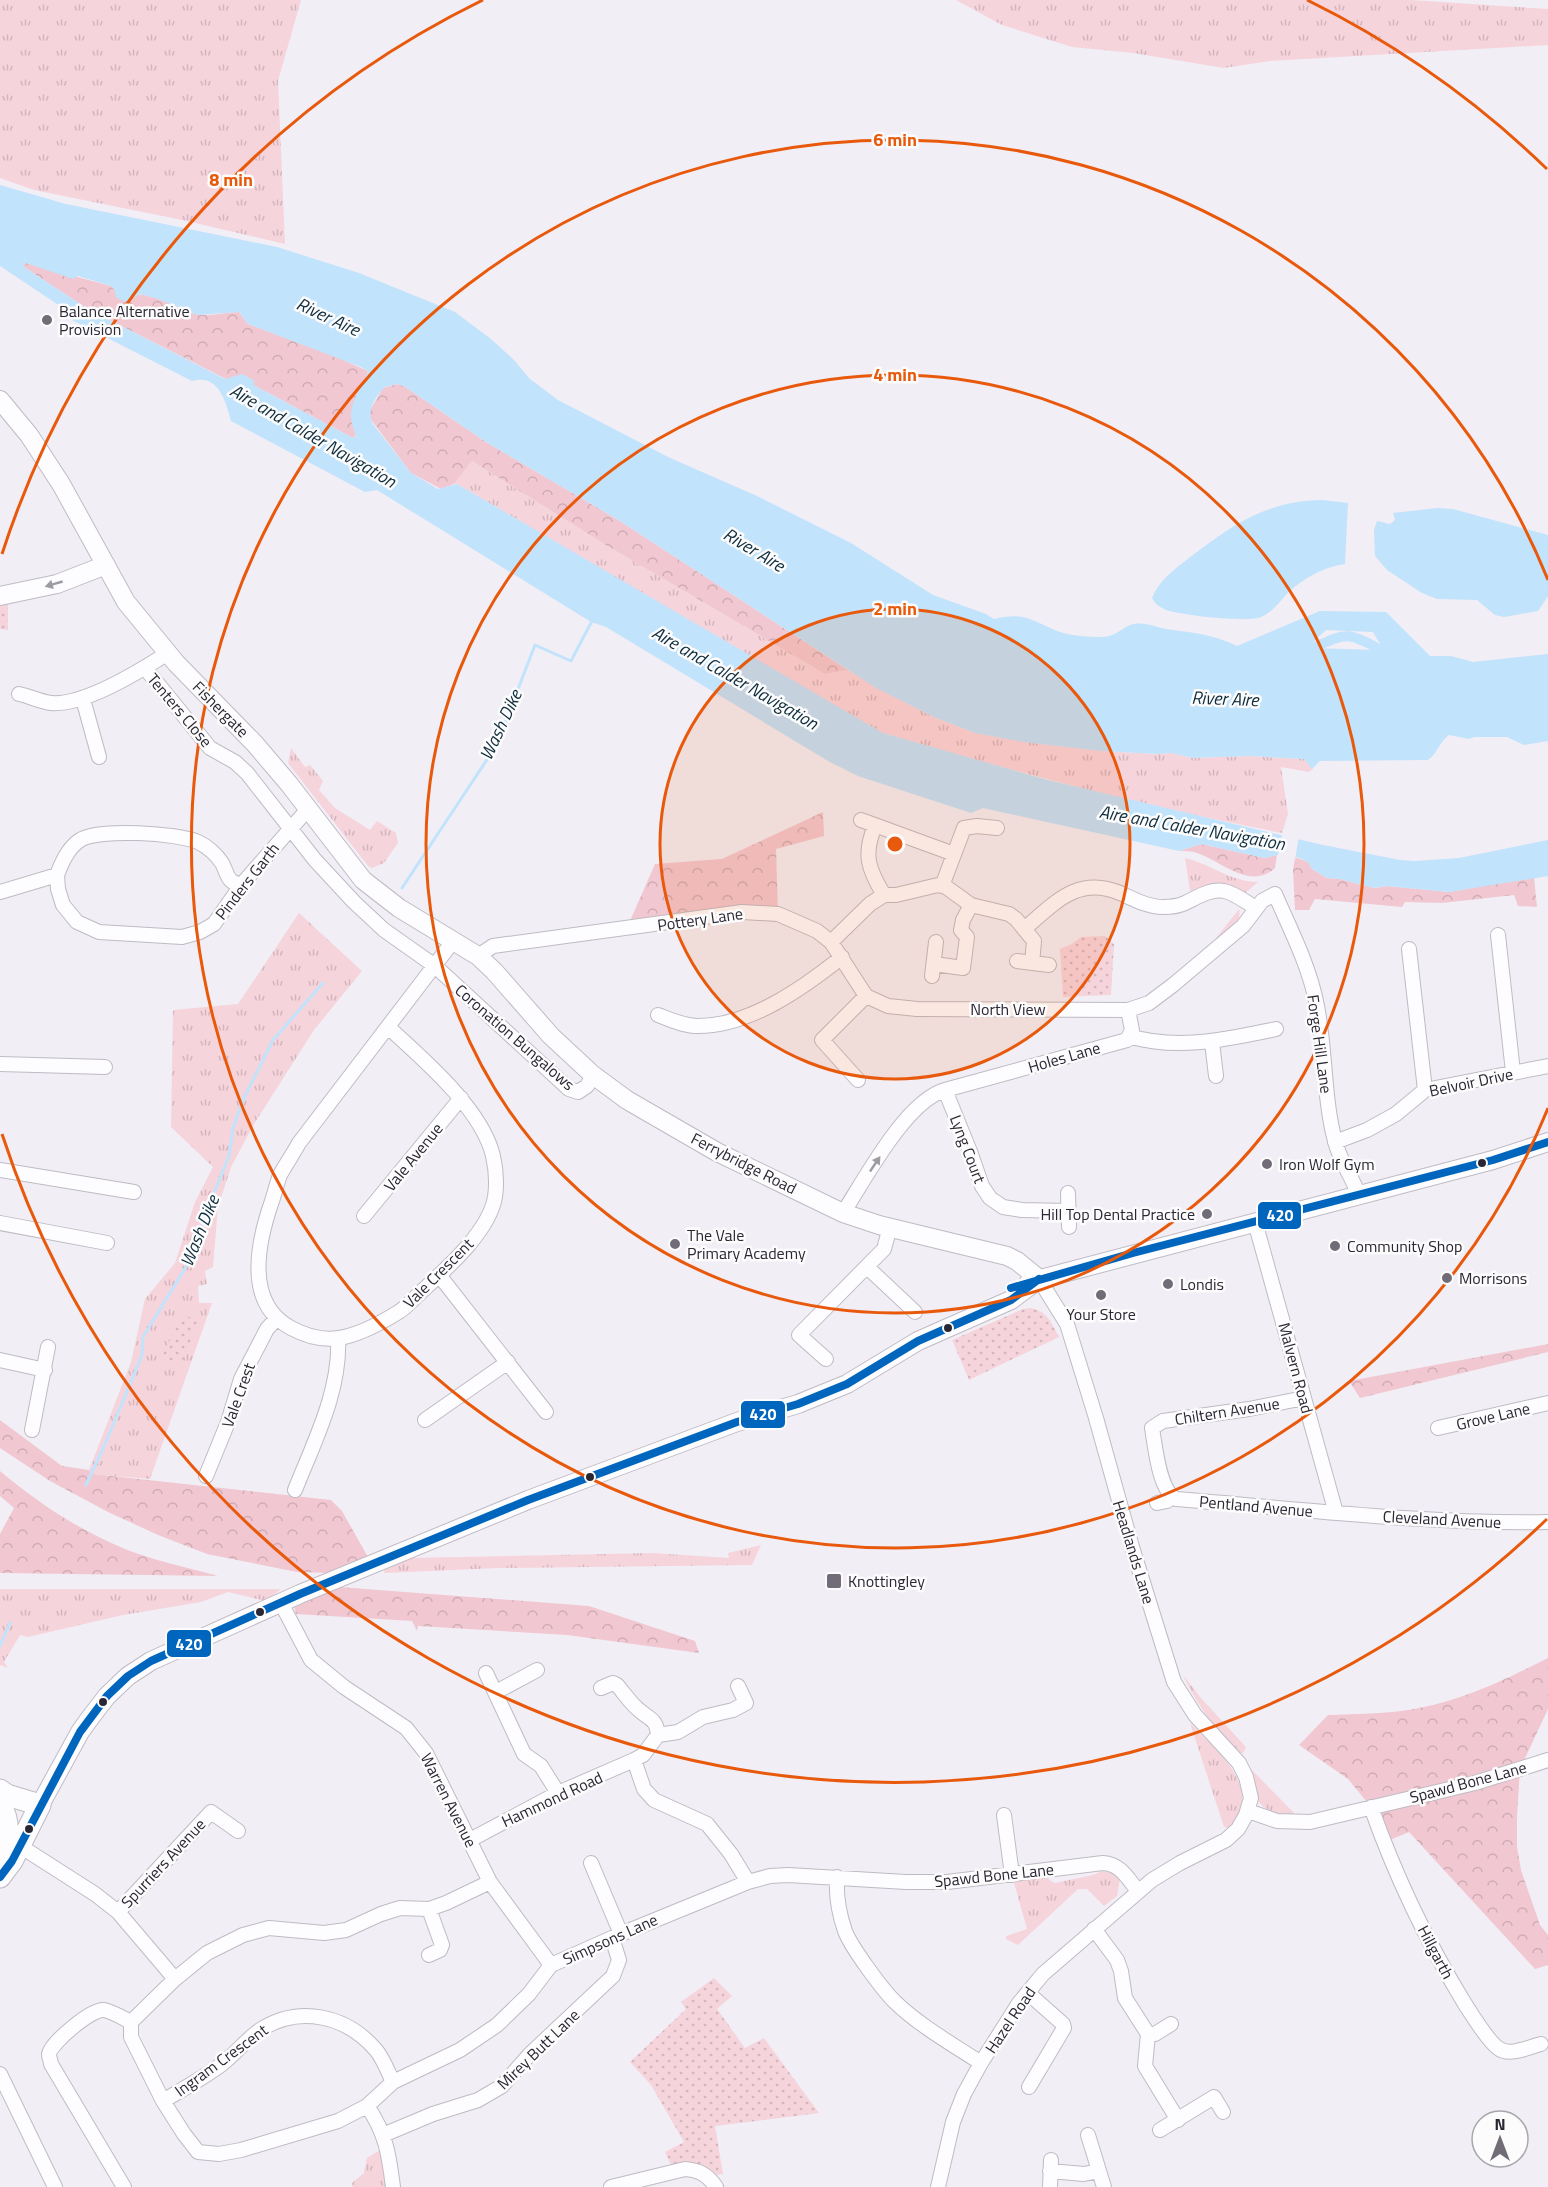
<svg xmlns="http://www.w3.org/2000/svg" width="1548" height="2187" font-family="'Titillium Web',sans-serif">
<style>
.grass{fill:url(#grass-tufts)}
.forest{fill:url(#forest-crowns)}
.park{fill:url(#park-dots)}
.water{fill:#c1e3fb;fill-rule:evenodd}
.pier{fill:#f2eef6}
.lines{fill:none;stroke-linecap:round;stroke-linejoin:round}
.stream{stroke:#c1e3fb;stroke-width:3}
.canal{stroke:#c1e3fb;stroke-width:10}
.minor-casing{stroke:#bfbbc4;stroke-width:16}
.major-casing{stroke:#bfbbc4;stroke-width:20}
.highway-casing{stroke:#bfbbc4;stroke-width:23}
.minor{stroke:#fdfcfe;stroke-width:14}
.major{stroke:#fdfcfe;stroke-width:18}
.highway{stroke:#fdfcfe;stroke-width:21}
.bus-1-casing{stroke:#fcfcfc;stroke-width:12}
.bus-1{stroke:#0065bd;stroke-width:8}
.oneway{fill:#9e9ca3}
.ring{fill:none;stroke:#e8590c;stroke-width:3}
.poi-dot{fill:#716c77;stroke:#fcfcfc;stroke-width:2}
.bus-dot{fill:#2b2633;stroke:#fcfcfc;stroke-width:2}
.labels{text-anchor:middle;stroke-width:5;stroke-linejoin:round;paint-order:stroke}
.poi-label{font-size:16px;fill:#2b2633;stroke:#fcfcfc;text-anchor:start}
.street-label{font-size:16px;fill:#2b2633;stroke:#fcfcfc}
.water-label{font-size:18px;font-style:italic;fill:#0f2d3d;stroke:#fcfcfc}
.centre{fill:#e8590c;stroke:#fcfcfc;stroke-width:3}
.ring-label{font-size:18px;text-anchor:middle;font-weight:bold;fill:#e8590c;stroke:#fcfcfc;stroke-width:5;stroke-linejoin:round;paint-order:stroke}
.line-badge{stroke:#fcfcfc;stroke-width:2}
.badge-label{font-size:16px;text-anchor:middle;font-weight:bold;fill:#fff}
</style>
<defs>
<pattern id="grass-tufts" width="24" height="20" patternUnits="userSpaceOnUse" patternTransform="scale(1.5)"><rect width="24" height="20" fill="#f6d4dc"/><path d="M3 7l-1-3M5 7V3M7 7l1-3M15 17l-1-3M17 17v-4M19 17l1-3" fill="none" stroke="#d3b6bd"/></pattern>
<pattern id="forest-crowns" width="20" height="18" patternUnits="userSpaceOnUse" patternTransform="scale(1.5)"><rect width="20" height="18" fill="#f1c8d1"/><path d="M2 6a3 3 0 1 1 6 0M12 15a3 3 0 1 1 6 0" fill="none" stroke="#cfacb4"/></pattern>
<pattern id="park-dots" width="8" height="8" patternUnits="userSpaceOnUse" patternTransform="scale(1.5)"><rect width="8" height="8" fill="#f6d4dc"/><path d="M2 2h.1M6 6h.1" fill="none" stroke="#d3b6bd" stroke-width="1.8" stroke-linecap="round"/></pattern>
</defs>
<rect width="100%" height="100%" fill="#f2eef6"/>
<path class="grass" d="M0 0H301L278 81 285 244 187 221 34 190 0 178Z
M956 0H1411L1548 9V45L1270 61 1224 68 1133 53 1072 47 1002 25Z
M472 461 604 544 825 674 848 670 912 706 936 718 975 733 1025 742 1101 751 1157 754 1171 753 1193 758 1248 756 1304 759 1313 769 1309 772 1281 767 1288 814 1282 833C1147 807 1015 772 883 733L858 722 457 484H454Z
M291 748 305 767 310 765 323 781 319 790 335 808 370 830 377 821 396 833 398 843 384 863 372 868 368 866 288 763Z
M1185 858C1211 864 1231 882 1258 882L1245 893 1215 884 1190 891Z
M1239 909C1243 926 1225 934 1213 942Z
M299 913 362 971 314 1030 254 1124 231 1167 218 1207 213 1267 205 1271 207 1284 198 1286 199 1303H212L150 1479 93 1474 89 1470 131 1362 145 1299 175 1263 195 1202 213 1167 171 1127 173 1010 238 1004Z
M761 1545 752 1565 499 1568 384 1573 385 1568 408 1558 653 1553 729 1558 728 1553Z
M0 1589H281L266 1601 228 1592 201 1602 123 1615 28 1637 20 1635 4 1662 8 1668 0 1665Z
M1183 1675 1201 1698 1246 1747 1243 1753H1240C1216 1729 1197 1706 1183 1675Z
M1190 1723C1216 1751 1266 1788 1229 1828L1224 1827Z
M1252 1770 1294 1813V1815C1264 1815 1250 1801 1252 1770Z
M1102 1871 1113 1873 1120 1879 1117 1896 1104 1906 1087 1889H1078L1018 1945 1006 1939V1936L1027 1929 1013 1879 1045 1876 1054 1883 1093 1875Z
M383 2148 390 2187H353L352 2183 364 2173 367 2158Z"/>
<path class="forest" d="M26 263 111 286 115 290 130 299C147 284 178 311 196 314 209 317 226 312 239 312L248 324 327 353 368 371C359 402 346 399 356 435L353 438 257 387 252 384 255 382 226 379 86 308 24 267V264Z
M397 384 404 386 486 442 620 521 848 670 825 674 604 544 472 461 454 484 441 489 411 473 369 417V412L383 388Z
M823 812 824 836 776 849 778 914 626 930 655 864 722 859Z
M1201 844 1265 858 1277 855 1275 868C1251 891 1221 861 1197 853 1192 851 1185 851 1179 851Z
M1295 857 1308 862 1312 869 1327 878 1340 879 1374 888 1387 886 1449 892 1534 877 1537 907 1518 906 1514 895 1442 903 1405 902 1402 907 1315 899 1309 910H1295L1293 870Z
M1548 1344V1352L1360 1398 1349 1381Z
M0 1420 62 1466 89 1470 93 1474 331 1500 342 1511 368 1557 331 1573 297 1572 207 1554 158 1535 108 1512 50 1481 0 1448Z
M0 1471C38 1503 79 1530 125 1549 155 1561 187 1567 218 1576L0 1573V1534L14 1508 0 1496Z
M339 1587 589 1606 695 1641 699 1653 567 1635 418 1626 417 1631 412 1621 296 1614 294 1605Z
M1548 1658V1709L1520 1769 1517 1816V1847L1521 1870 1540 1925 1548 1935V1965L1535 1969 1409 1832 1383 1843 1371 1807 1348 1779 1299 1745 1328 1715C1352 1714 1377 1714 1401 1711 1455 1704 1501 1682 1548 1658Z"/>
<path class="park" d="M8 602V630L0 629V604Z
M1105 936 1114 944 1111 995 1063 997 1060 949 1072 944 1081 937Z
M1031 1308C1048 1312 1051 1322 1059 1337L969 1380 952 1340 1023 1309Z
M186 1317 201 1318 180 1365 162 1357 177 1325Z
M714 1978 732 1996 717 2009 745 2048 764 2038 819 2113 715 2126 723 2174 715 2175 692 2164 671 2165 665 2152 684 2142 651 2085 630 2062 686 2009 681 2002Z"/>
<path class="water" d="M0 185 66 204 277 247 359 273 455 312 491 339 514 360 530 379 558 400 668 457 757 496 851 543 933 595 986 614 994 619C1026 611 1033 622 1060 632 1072 636 1089 637 1101 637 1115 638 1123 626 1134 624 1145 622 1155 627 1166 629 1190 632 1216 635 1237 646L1320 611 1386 612 1430 656H1451L1473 662 1548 654V741L1524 745 1507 737H1474L1469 739 1449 735C1439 742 1438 753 1428 760L1320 761 1312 769 1304 759 1248 756 1193 758 1171 753 1157 754 1101 751 1023 742 975 733 936 718 876 688 620 521 486 442 404 386 397 384 385 387C375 397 366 411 373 424L411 473 438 489 457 484 883 733 1048 780 1323 845 1400 860 1414 861 1459 858 1548 840V876L1449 892 1387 886 1374 888 1340 879 1327 878 1312 869 1308 862 1297 857 1277 855 1265 858 1201 844 1179 851 983 808 971 813 858 776 828 761 606 627 591 622 377 490 365 492 231 421C226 402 219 373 192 381L64 316 63 308 0 266ZM26 263 73 279 78 276 111 286 114 288 116 297 125 302 140 294 158 299 197 315 239 312 248 324 361 367 368 371C364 386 350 400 351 416 351 423 354 429 356 436L353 438 257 387 253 384 255 381 242 374 225 379 86 308 24 267V264ZM1326 630 1373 632 1380 644 1375 650 1312 648V643Z
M1322 500 1348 503 1345 564C1323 567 1300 580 1285 596 1278 604 1271 613 1261 617 1248 623 1181 615 1166 610 1160 607 1155 604 1152 598 1159 580 1175 569 1189 558 1232 525 1266 501 1322 500Z
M1437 508 1453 509 1548 535V596L1538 611 1504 617 1495 615 1477 600 1437 599 1422 593 1387 570 1375 556 1374 530 1377 521 1390 524 1395 520 1393 513Z"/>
<path class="pier" d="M1283 831 1299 836 1295 860 1277 858Z"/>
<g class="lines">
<path class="stream" d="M402 888 496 746 535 645 571 661 593 619
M86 1485 106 1442 142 1355 143 1337 192 1257 205 1215 229 1156 233 1128 244 1098 273 1040 323 983
M0 1646 10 1623"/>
<path class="canal" d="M1312 648C1344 635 1345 630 1377 648"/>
<g class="minor-casing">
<path id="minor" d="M145 668 210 748 235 762 247 773 315 860 354 902 384 930 435 966 569 1089 578 1092 587 1086 593 1075
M19 694C29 696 41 702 51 703 84 706 140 671 168 653
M83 699 99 757
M861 820 954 854
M875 826C863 854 868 869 884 895
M57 875C62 862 68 848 80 840 98 828 178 833 198 842 207 846 217 855 222 863 228 874 227 884 242 884
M942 886 964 828 977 826 997 828
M0 892 57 875 58 889 63 905 77 922 99 932 182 937 200 932 214 924 242 884 308 809
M1024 929C1054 904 1077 875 1120 893 1133 899 1148 907 1163 907 1170 907 1179 906 1185 903 1196 898 1211 888 1224 891 1235 893 1247 903 1256 908
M1498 935 1513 1072
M831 942 870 904 884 895H896L938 885 946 887 971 905 1009 914 1016 919 1034 941 1032 963
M1409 949 1425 1090
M478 956 493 946 742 912 778 914 817 931 831 942 866 996 888 1006 917 1009 1128 1010 1149 1003 1173 985 1243 926 1262 901 1275 894C1290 929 1308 963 1316 1001 1326 1046 1323 1097 1335 1141 1339 1159 1352 1177 1359 1195
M1017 961 1049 965
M934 964 963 968 967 937 961 930 963 920 971 905
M932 976 936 942
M658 1015C671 1020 684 1026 698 1026 750 1026 803 988 842 957
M388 1027C423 1059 482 1109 493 1156 496 1169 497 1183 495 1197 489 1232 446 1269 421 1292 413 1299 406 1308 397 1313 379 1324 359 1335 339 1338 321 1341 306 1336 291 1328 244 1303 258 1241 272 1201 275 1192 277 1183 280 1175 286 1164 293 1154 299 1143L454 940
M1129 1036C1178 1051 1227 1039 1276 1029
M1212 1042 1216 1076
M0 1064 105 1067
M858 1080 822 1040 866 996
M945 1090 971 1154 982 1186 990 1198 1003 1207 1022 1210 1068 1211
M1335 1142 1367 1130 1396 1114 1425 1090 1548 1066
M0 1170 134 1192
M1068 1193 1069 1227
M843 1213C865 1179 906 1101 945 1090L1127 1040 1132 1030 1128 1010
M364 1216 461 1098
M1255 1222 1336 1513
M0 1223 107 1243
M867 1267 915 1312
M439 1275 546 1412
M826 1359 799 1335 884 1249 890 1227
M0 1360 45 1370
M1304 1398 1249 1409 1163 1421 1152 1428C1155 1445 1159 1491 1176 1499 1299 1509 1424 1524 1548 1522
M425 1420 508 1362
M1438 1428 1548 1403
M32 1430 48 1347
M206 1476 228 1422 241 1379 267 1329 277 1318
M295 1490C314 1442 341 1390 338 1338
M1157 1503 1167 1501 1172 1497
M281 1603 311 1660 344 1687 406 1728 426 1753 490 1882 551 1965
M486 1673 524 1754 541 1766 558 1793
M601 1688 613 1683 617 1685C624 1693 631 1704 639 1710 650 1720 656 1718 658 1735L643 1755 634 1760 644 1789 654 1800 707 1824 731 1854 748 1882
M496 1692 537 1670
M658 1735 678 1732 703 1717 733 1710 746 1703 738 1686
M1371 1807C1395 1875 1427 1942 1465 2004 1472 2015 1488 2041 1498 2048 1509 2057 1529 2047 1541 2044
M1248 1811 1277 1821 1310 1822 1475 1783 1548 1760
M1004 1815 1012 1875
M470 1840 558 1793 634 1760
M20 1846 95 1894 118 1912 175 1979
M591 1863 621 1934
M837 1877C836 1894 839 1914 845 1931 851 1947 882 1989 895 2002 920 2026 952 2044 981 2063
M118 1912 211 1812 238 1831
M1094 1929 1117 1960 1121 1971 1125 1998 1148 2034H1155L1171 2024
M429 1955 440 1950 442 1945 429 1909
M1028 1993 1063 2024 1064 2028 1029 2087
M131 2022V2037L163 2101 184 2134 198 2152 219 2154 241 2150 338 2121 367 2106 393 2082 460 2050 497 2025 529 1994 551 1965 621 1934 748 1882 770 1876 788 1875 906 1882H947L1103 1863C1121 1864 1128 1879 1138 1891
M131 2022 175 1979 207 1953 243 1935 269 1928 324 1933 346 1930 381 1914 400 1908 429 1909 446 1903 490 1882
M1148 2034 1145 2066 1178 2120
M0 2074 55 2187
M163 2101C183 2089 203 2078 222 2064 235 2054 246 2040 260 2030 299 2005 346 2015 376 2050 383 2058 388 2072 393 2082
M367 2106C386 2133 389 2155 393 2187
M1160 2130 1214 2097 1223 2112
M383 2135 433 2114 478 2100 502 2086 530 2054 613 1976 619 1960 612 1938
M1088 2135 1104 2187
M1050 2171 1084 2174 1099 2171
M124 2187 51 2064C51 2061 49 2058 49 2054 51 2043 92 2008 104 2010 113 2012 123 2018 131 2022
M611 2187 685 2169C699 2170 708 2175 716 2187
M938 2187 953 2122 964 2094 981 2063 1019 2003 1043 1974 1152 1880 1180 1863 1226 1840 1238 1829 1246 1815 1251 1798 1246 1777 1239 1763 1195 1715 1174 1682 1132 1547 1096 1418 1067 1324 1039 1279
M1050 2187 1051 2160"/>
</g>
<g class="major-casing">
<path id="major" d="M0 400 29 435 61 484 126 602 176 663 255 744 289 784 363 880 399 908 478 956 494 971 551 1036 593 1075 627 1100 717 1152 843 1213 879 1225 1007 1256 1017 1261 1039 1279
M0 596 57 584 106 565
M1029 1282 1493 1160 1548 1142
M40 1805 80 1732 90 1718 107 1696 128 1676 151 1661 300 1594 528 1500 737 1422 798 1404 847 1384 918 1341 1011 1300 1039 1279"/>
</g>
<g class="highway-casing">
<path id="highway" d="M0 1790 7 1795 40 1805 12 1861 0 1877
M0 1804C12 1824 7 1842 3 1864"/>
</g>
<use href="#minor" class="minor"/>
<use href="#major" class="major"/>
<use href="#highway" class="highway"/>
<g class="bus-1-casing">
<path id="bus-1" d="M1011 1288 1133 1253 1493 1160 1548 1142
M0 1877 12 1861 80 1732 107 1696 128 1676 151 1661 300 1594 528 1500 737 1422 798 1404 847 1384 918 1341 1011 1300 1039 1279"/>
</g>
<use href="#bus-1" class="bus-1"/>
</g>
<defs><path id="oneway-solid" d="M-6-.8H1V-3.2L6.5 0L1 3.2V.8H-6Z" transform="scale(1.5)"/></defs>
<g class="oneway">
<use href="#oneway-solid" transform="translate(54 584) rotate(164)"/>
<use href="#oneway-solid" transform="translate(875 1164) rotate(-56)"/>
</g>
<circle cx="895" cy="844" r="235" fill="#e8590c" fill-opacity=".12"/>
<g class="ring">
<circle cx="895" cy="844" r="235"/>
<circle cx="895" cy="844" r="469"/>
<path d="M1548 1108A704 704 0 1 1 1548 580"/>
<path d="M1547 1519A939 939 0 0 1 2 1134M2 554A939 939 0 0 1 483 0M1307 0A939 939 0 0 1 1547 169"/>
</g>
<g class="poi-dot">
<circle cx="47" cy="320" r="6"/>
<circle cx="1267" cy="1164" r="6"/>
<circle cx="1207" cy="1214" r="6"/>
<circle cx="675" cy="1244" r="6"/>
<circle cx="1335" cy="1246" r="6"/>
<circle cx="1447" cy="1278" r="6"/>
<circle cx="1168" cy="1284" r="6"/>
<circle cx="1101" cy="1295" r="6"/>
<rect x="826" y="1573" width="16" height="16" rx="3"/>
</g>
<g class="bus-dot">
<circle cx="1482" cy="1163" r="5"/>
<circle cx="948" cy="1328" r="5"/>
<circle cx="590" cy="1477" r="5"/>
<circle cx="260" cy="1612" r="5"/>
<circle cx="103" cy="1702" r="5"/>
<circle cx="29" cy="1829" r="5"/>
</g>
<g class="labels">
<g class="poi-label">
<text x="59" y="317">Balance Alternative<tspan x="59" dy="18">Provision</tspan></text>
<text x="1279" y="1170">Iron Wolf Gym</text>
<text x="1195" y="1220" text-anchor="end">Hill Top Dental Practice</text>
<text x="687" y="1241">The Vale<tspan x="687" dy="18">Primary Academy</tspan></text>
<text x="1347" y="1252">Community Shop</text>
<text x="1459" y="1284">Morrisons</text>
<text x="1180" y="1290">Londis</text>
<text x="1101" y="1320" text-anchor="middle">Your Store</text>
<text x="848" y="1587">Knottingley</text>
</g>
<g class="street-label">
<text transform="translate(221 709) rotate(45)" y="6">Fishergate</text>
<text transform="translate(180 710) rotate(50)" y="6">Tenters Close</text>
<text transform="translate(247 881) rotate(-52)" y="6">Pinders Garth</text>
<text transform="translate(700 919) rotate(-8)" y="6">Pottery Lane</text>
<text x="1008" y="1015">North View</text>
<text transform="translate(515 1037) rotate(41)" y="6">Coronation Bungalows</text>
<text transform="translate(1320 1044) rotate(82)" y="6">Forge Hill Lane</text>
<text transform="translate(1064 1057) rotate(-16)" y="6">Holes Lane</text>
<text transform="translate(1471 1082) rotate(-12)" y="6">Belvoir Drive</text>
<text transform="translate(968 1149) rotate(69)" y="6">Lyng Court</text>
<text transform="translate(413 1157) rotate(-51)" y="6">Vale Avenue</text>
<text transform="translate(744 1163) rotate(27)" y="6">Ferrybridge Road</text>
<text transform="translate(438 1273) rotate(-45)" y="6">Vale Crescent</text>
<text transform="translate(1296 1368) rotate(75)" y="6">Malvern Road</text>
<text transform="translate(238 1395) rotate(-70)" y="6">Vale Crest</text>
<text transform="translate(1227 1411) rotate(-9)" y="6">Chiltern Avenue</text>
<text transform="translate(1493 1416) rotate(-13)" y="6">Grove Lane</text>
<text transform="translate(1256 1506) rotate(5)" y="6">Pentland Avenue</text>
<text transform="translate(1442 1519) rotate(3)" y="6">Cleveland Avenue</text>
<text transform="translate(1134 1552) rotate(73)" y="6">Headlands Lane</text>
<text transform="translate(1468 1782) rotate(-15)" y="6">Spawd Bone Lane</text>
<text transform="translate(552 1799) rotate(-25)" y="6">Hammond Road</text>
<text transform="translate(449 1800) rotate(63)" y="6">Warren Avenue</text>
<text transform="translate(163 1863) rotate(-47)" y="6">Spurriers Avenue</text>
<text transform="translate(994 1875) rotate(-6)" y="6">Spawd Bone Lane</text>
<text transform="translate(610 1939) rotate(-24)" y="6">Simpsons Lane</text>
<text transform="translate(1436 1952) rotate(62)" y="6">Hillgarth</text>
<text transform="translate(1010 2020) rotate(-56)" y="6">Hazel Road</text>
<text transform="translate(538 2049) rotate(-44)" y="6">Mirey Butt Lane</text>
<text transform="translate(221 2060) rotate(-36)" y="6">Ingram Crescent</text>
</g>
<g class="water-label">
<text transform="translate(328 317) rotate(25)" y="6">River Aire</text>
<text transform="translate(313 436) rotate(30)" y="6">Aire and Calder Navigation</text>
<text transform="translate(754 550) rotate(31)" y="6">River Aire</text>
<text transform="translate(735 678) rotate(30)" y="6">Aire and Calder Navigation</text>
<text transform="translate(1225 699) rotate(2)" y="6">River Aire</text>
<text transform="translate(501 725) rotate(-65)" y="6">Wash Dike</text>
<text transform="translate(1192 828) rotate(10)" y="6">Aire and Calder Navigation</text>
<text transform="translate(200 1231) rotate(-68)" y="6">Wash Dike</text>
</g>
</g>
<circle cx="895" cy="844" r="9" class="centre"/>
<g class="ring-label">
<text x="895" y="146">6 min</text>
<text x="231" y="186">8 min</text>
<text x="895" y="381">4 min</text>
<text x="895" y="615">2 min</text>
</g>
<g class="line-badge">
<rect x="1257" y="1201" width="45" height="29" rx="6" fill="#0065bd"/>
<rect x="740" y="1400" width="46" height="29" rx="6" fill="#0065bd"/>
<rect x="166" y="1629" width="46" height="29" rx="6" fill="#0065bd"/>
</g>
<g class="badge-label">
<text x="1280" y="1221">420</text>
<text x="763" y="1420">420</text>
<text x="189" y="1650">420</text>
</g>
<g transform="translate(1500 2139)"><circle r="28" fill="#fcfcfc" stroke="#a8a6ac" stroke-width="1.5"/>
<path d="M0-4.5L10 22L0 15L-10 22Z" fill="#716c77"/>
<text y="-9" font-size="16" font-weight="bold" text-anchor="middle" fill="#2b2633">N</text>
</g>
</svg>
